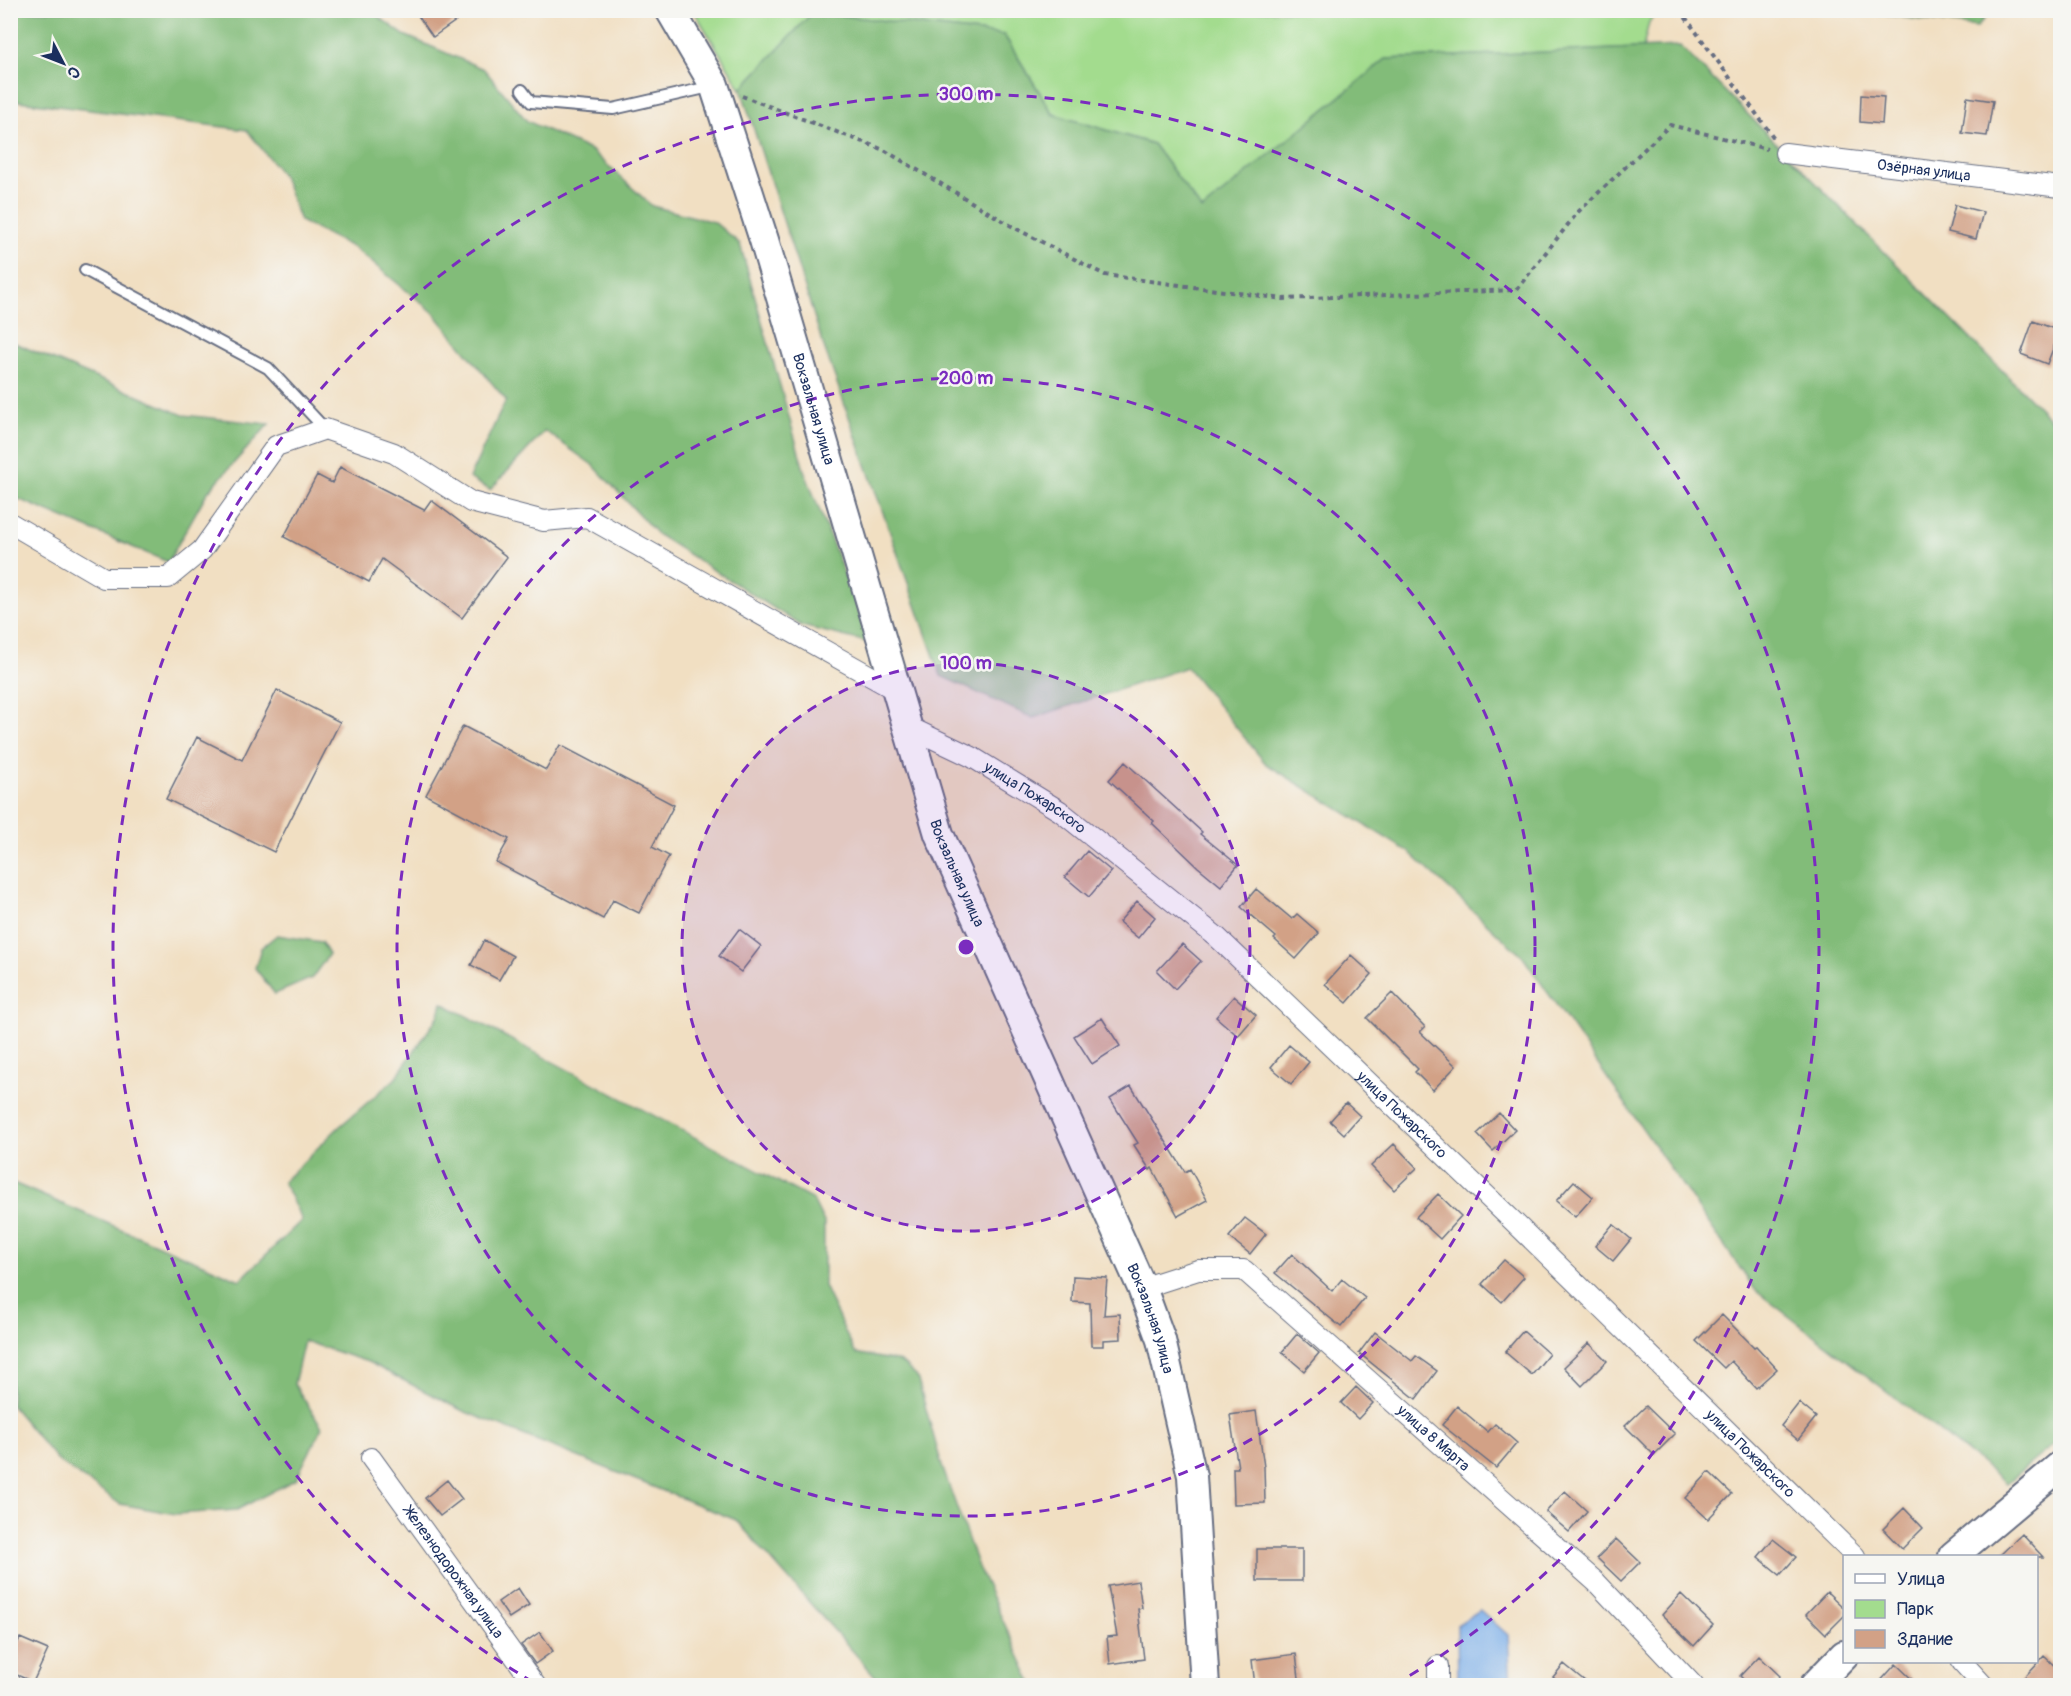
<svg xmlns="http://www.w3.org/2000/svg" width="2071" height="1696" font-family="Pangolin,sans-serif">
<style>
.green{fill:#a3dc8e;stroke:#5f8676;stroke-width:1.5}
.forest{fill:#82bc79;stroke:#4e766c;stroke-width:1.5}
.water{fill:#7dafe9;stroke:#4c6fa4;stroke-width:1.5}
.building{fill:#d2a186}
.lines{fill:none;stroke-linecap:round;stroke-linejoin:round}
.lane-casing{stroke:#666d81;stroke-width:14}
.street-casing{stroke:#666d81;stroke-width:22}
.secondary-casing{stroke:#666d81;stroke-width:32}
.path{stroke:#666d81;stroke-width:4;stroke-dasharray:4.5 4.5;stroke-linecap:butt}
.lane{stroke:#fff;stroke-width:10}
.street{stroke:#fff;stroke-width:20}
.secondary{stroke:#fff;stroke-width:28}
.ring{fill:none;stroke:#7b2cbf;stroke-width:3;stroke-dasharray:10 8}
.labels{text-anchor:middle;stroke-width:5;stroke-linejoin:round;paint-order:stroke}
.street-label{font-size:15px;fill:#1b2f5e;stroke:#f6f6f2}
.centre{fill:#7b2cbf;stroke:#f6f6f2;stroke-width:3}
.ring-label{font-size:18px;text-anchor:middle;font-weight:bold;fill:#7b2cbf;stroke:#f6f6f2;stroke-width:5;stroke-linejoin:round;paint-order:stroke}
</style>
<rect width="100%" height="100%" fill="#f6f6f2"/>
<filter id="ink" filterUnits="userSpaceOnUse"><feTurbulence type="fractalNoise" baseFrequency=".0167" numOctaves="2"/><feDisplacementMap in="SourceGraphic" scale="12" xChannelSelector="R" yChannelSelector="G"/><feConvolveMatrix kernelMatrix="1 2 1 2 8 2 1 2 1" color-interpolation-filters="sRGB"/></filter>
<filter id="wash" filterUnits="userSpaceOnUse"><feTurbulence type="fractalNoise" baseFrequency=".008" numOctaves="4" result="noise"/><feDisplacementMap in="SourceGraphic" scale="24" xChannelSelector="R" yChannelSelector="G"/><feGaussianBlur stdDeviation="1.35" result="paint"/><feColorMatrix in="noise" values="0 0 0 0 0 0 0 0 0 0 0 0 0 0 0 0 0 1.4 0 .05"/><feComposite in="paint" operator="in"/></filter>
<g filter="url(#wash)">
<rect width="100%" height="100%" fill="#f1dfc2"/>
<path class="green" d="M694 11H1658L1649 22 1643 48 1386 59 1202 210 1153 144 1053 114 1004 35 813 12 741 89Z"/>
<path class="forest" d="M11 11H374L375 14 404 35 484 69 527 121 592 151 652 206 714 222 740 244 804 470 871 643 802 626 658 535 594 466 545 431 490 490 469 478 506 400 433 312 354 248 300 221 283 176 247 130 11 100Z
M1852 11H1991L1977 27Z
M813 12 1004 35 1053 114 1153 144 1202 210 1386 59 1680 46 2060 429V1439L2007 1483 1756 1291 1523 957 1409 852 1266 764 1187 667 1033 718 941 676 822 341 741 89Z
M10 341 183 415 269 424 207 493 168 562 11 496Z
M277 935 321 942 329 954 312 978 275 994 255 968 261 948Z
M442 1003 813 1200 824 1222V1286L855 1353 901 1362 917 1377 942 1466 978 1567 1033 1685H883L736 1520 463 1411 368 1362 304 1341 294 1384 322 1427 296 1479 237 1510 176 1514 120 1504 57 1460 11 1405V1182L240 1280 302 1220 283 1182 339 1127 395 1079 439 1015Z"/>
<path class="water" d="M1480 1610 1508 1635 1511 1685H1458L1457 1625Z"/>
<g id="blocks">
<path class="building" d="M414 10H450L457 20 433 37Z
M1861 95 1884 97 1882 124 1860 122Z
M1967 97 1993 101 1987 136 1962 133Z
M1955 205 1983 212 1976 239 1948 232Z
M2033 321 2060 331 2047 364 2021 354Z
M340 467 424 510 431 500 507 557 462 618 382 559 369 582 284 537 317 475 332 483Z
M277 690 340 722 274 852 166 799 197 737 242 760Z
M463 726 546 770 560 745 674 805 652 847 669 856 639 913 613 900 603 919 496 862 509 839 426 795Z
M1125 762 1202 832 1200 834 1238 865 1221 886 1198 867 1152 823 1154 821 1109 780Z
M1087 851 1111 871 1089 897 1065 877Z
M1256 889 1292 919 1297 914 1319 933 1296 959 1274 939 1276 937 1241 907Z
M1137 901 1155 917 1138 938 1119 922Z
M739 929 761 946 741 972 719 956Z
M484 940 513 956 499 980 471 965Z
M1182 944 1201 961 1175 989 1157 971Z
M1351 955 1372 974 1347 1003 1325 984Z
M1392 993 1425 1027 1420 1032 1456 1066 1433 1090 1415 1072 1418 1069 1367 1018Z
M1234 996 1256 1015 1238 1036 1216 1017Z
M1102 1018 1120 1046 1092 1064 1074 1036Z
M1289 1045 1309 1062 1291 1084 1271 1067Z
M1131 1086 1185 1172 1190 1169 1207 1200 1178 1216 1152 1168 1150 1170 1134 1145 1138 1143 1110 1099Z
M1346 1103 1360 1116 1344 1134 1330 1121Z
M1499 1113 1515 1130 1493 1151 1477 1134Z
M1394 1144 1417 1168 1394 1190 1371 1166Z
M1574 1181 1593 1197 1575 1217 1556 1201Z
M1438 1194 1461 1216 1440 1239 1416 1217Z
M1245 1218 1266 1234 1250 1254 1229 1237Z
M1613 1224 1631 1239 1613 1261 1595 1246Z
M1292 1254 1332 1291 1342 1279 1365 1298 1341 1327 1275 1273Z
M1504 1260 1524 1277 1502 1302 1482 1284Z
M1073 1276 1107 1278 1104 1315 1120 1314 1121 1339 1103 1340V1346H1091L1090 1303 1072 1302Z
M1722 1315 1754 1347 1756 1346 1777 1369 1756 1388 1731 1361 1724 1368 1696 1341Z
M1523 1331 1549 1354 1532 1375 1505 1352Z
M1375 1332 1412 1361 1416 1356 1437 1371 1416 1399 1359 1353Z
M1297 1334 1319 1353 1304 1371 1282 1352Z
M1589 1343 1607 1361 1582 1386 1564 1367Z
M1356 1387 1373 1403 1358 1419 1341 1403Z
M1799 1403 1816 1417 1798 1440 1781 1426Z
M1457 1406 1488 1432 1495 1424 1517 1443 1496 1468 1442 1425Z
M1646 1406 1675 1434 1654 1455 1625 1426Z
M1256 1411 1264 1467 1265 1503 1234 1504 1233 1468H1238L1230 1415Z
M1709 1472 1732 1494 1708 1519 1685 1498Z
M447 1480 462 1499 440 1516 425 1498Z
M1565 1491 1587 1511 1569 1532 1546 1512Z
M1904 1508 1923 1528 1902 1549 1883 1529Z
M2022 1534 2043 1557H1998Z
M1616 1539 1640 1562 1621 1581 1597 1558Z
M1773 1539 1796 1557 1780 1575 1758 1557Z
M1257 1549H1302V1581H1257Z
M1138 1581 1142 1608 1138 1609 1144 1659 1110 1664 1107 1637 1117 1636 1108 1586Z
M518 1588 529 1605 509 1618 498 1602Z
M1827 1592 1845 1609V1615L1826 1634 1806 1614Z
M1681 1594 1713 1625 1694 1646 1662 1615Z
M540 1632 553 1651 535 1664 521 1645Z
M20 1638 48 1650 33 1682 10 1672V1660Z
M1296 1654 1300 1686H1255L1252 1660Z
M1759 1656 1780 1676 1772 1686H1750L1740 1676Z
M2044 1656 2061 1672V1686H2016Z
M1564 1664 1591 1686H1563L1553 1677Z
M1896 1664 1919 1686H1876Z"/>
</g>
</g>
<g filter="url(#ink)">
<use href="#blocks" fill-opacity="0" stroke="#666d81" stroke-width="1.5"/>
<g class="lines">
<g class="lane-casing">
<path id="lane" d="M522 90 531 102 613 109 714 86
M85 270 268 368 325 429"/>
</g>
<g class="street-casing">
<g id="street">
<path id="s1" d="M1785 153 2060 187"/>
<path d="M10 523 104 578H168L202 550 276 446 325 429 394 453 471 502 544 521 587 517 897 691"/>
<path id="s2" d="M907 726 972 757 1060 811 1217 937 1513 1221 1855 1556"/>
<path id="s3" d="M1142 1288 1198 1270H1244L1596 1582 1694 1686"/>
<path id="s4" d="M371 1458 536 1686"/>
<path d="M1962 1662 1984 1686"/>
<path d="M1438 1666V1686"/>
</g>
</g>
<g class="secondary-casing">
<g id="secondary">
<path id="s5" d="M670 10 714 85 764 240 939 834 1142 1288 1161 1340 1192 1476 1205 1686"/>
<path d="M1953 1556 2060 1466"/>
<path d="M1814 1686 1844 1655"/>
</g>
</g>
<path class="path" d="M1680 10 1774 138
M742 96 884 150 1015 228 1105 275 1283 299 1516 290 1578 212 1670 125 1767 149"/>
<use href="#lane" class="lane"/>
<use href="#street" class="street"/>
<use href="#secondary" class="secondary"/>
</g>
</g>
<circle cx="966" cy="947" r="284" fill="#7b2cbf" fill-opacity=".12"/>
<g class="ring">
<circle cx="966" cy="947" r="284"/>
<circle cx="966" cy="947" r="569"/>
<path d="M533 1682A853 853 0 1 1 1399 1682"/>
</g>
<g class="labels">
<g class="street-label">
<text dy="5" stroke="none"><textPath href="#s1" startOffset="140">Озёрная улица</textPath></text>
<text dy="5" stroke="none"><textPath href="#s5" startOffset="426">Вокзальная улица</textPath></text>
<text dy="5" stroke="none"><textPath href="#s2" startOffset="147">улица Пожарского</textPath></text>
<text dy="5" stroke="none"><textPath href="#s5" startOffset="912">Вокзальная улица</textPath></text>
<text dy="5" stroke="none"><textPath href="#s2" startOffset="633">улица Пожарского</textPath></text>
<text dy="5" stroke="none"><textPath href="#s5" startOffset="1398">Вокзальная улица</textPath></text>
<text dy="5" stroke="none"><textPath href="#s3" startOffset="358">улица 8 Марта</textPath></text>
<text dy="5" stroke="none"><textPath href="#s2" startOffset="1119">улица Пожарского</textPath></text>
<text dy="5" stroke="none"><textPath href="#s4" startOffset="141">Железнодорожная улица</textPath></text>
</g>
</g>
<circle cx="966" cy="947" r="9" class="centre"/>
<g class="ring-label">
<text x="966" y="100">300 m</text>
<text x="966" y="384">200 m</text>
<text x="966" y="669">100 m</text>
</g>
<rect width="2071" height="1696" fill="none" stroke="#f6f6f2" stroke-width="36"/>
<rect x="1843" y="1555" width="195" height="108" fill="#f6f6f2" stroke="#9ea6b7" stroke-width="1.5"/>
<rect x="1855" y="1574" width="30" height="9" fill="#ffffff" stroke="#9ea6b7" stroke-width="1.5"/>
<text x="1897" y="1585" font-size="18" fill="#1b2f5e">Улица</text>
<rect x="1855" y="1600" width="30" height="18" fill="#a3dc8e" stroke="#9ea6b7" stroke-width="1.5"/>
<text x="1897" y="1615" font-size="18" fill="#1b2f5e">Парк</text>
<rect x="1855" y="1630" width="30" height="18" fill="#d2a186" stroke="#9ea6b7" stroke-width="1.5"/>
<text x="1897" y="1645" font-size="18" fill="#1b2f5e">Здание</text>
<g transform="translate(63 63) rotate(132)" stroke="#f6f6f2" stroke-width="4.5" paint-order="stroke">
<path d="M0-4.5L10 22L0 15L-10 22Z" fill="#1b2f5e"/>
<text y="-9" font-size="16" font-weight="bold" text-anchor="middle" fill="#1b2f5e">С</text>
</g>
</svg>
